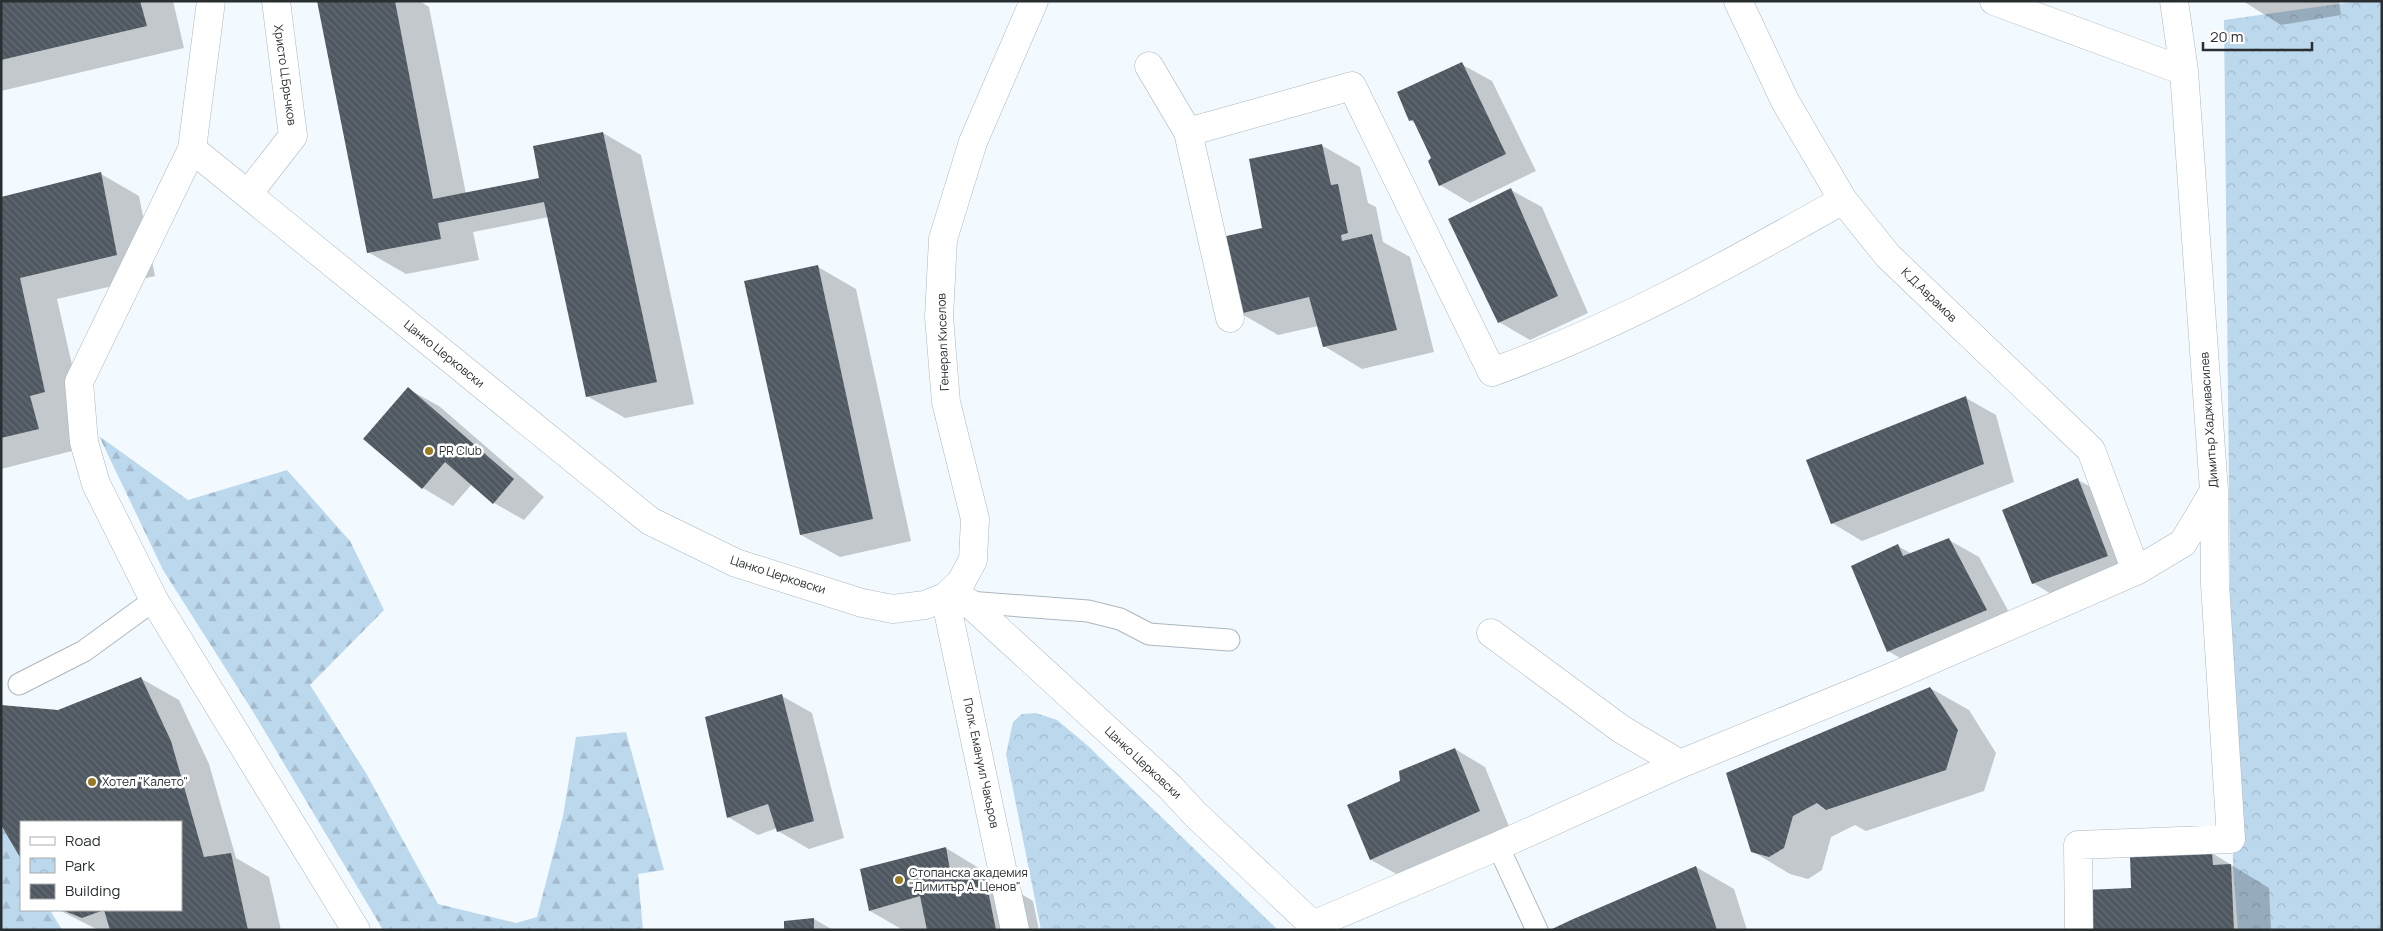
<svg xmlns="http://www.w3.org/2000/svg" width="2383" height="931" font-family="Manrope,sans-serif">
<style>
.forest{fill:url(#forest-firs)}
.park{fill:url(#park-crowns)}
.shadow{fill:#0003}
.building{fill:url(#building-back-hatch)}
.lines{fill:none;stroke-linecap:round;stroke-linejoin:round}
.lane-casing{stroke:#acb7bf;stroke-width:23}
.street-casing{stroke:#acb7bf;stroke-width:29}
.lane{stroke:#fff;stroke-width:21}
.street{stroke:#fff;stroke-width:28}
.poi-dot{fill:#977a22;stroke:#fff;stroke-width:2}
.labels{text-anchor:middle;stroke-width:5;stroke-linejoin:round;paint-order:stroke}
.street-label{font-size:12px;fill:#292e31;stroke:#fff}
.poi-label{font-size:12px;fill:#292e31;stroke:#fff;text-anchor:start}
</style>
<defs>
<pattern id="forest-firs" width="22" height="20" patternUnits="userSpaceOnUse" patternTransform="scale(1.25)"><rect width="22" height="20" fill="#bcd8ed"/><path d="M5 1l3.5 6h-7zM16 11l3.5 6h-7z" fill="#a2bacc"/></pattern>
<pattern id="park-crowns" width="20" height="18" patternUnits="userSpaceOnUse" patternTransform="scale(1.25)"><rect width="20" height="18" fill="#bcd8ed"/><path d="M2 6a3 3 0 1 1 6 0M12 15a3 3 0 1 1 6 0" fill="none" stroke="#a2bacc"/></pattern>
<pattern id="building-back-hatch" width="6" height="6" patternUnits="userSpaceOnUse" patternTransform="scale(1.25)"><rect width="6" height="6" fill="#4f5860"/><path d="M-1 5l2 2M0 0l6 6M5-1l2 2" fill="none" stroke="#656d73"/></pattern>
</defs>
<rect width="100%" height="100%" fill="#f3faff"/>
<path class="forest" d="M99 436 188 500 287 470 350 541 384 610 310 685 366 773 438 904 516 923 537 917 563 816 576 737 626 732 664 870 638 874 643 930H383L252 710 163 570Z
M1 825 21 859V910H50L62 930H1Z"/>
<path class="park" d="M2360 1H2382V930H2238L2233 866 2224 20Z
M1036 713 1057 720 1087 745 1278 930H1041L1006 754 1013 722 1022 714Z"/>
<path class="shadow" d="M1 1H173L184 48 1 91Z
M319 1H420L429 7 466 194 541 180 603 133 641 155 694 404 625 418 587 396 549 217 473 232 479 260 406 274 368 252Z
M2243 1H2339L2341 15 2281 25Z
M1461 64 1492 81 1536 171 1470 203 1440 185 1433 159 1416 124 1410 120Z
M1321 145 1360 167 1368 203 1376 207 1383 242 1410 257 1434 352 1362 369 1324 346 1318 326 1278 335 1240 313 1264 229Z
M101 174 139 196 155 276 57 299 83 413 68 417 76 450 1 469V198Z
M1511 190 1542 207 1588 313 1530 340 1499 322Z
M818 267 856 289 911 541 840 557 801 535Z
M408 389 439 406 544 497 524 520 494 503 472 484 453 506 423 488 365 439Z
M1966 398 1996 415 2014 482 1862 541 1832 523Z
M2078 480 2109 497 2138 573 2063 601 2033 583Z
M1949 540 1979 557 2017 627 1919 669 1888 651 1898 546 1912 554Z
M140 678 179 700 209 764 236 858 269 877 281 930H98L59 910H181V822H21V857L1 823 58 711Z
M1930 688 1969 710 1996 753 1984 791 1866 831 1855 825 1831 837 1822 870 1808 879 1790 874 1752 851Z
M782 696 812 713 844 838 809 849 778 831 777 828 758 835 728 817Z
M1455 749 1485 767 1510 829 1402 877 1371 860 1348 805 1402 782Z
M946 848 1033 901 1039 930H903L870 911Z
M2212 853 2269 888 2271 930H2088L2133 889Z
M1696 867 1734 889 1747 930H1554Z
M814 919 833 930H786Z"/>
<path class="building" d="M1 1H140L147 26 1 60Z
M317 1H395L433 199 539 178 533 146 603 132 657 382 586 397 544 202 438 223 441 239 367 253Z
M1462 62 1506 154 1439 186 1428 161 1431 158 1413 120 1409 121 1397 92Z
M1322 144 1331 185 1338 184 1348 233 1341 235 1342 241 1372 234 1397 330 1323 347 1309 297 1239 314 1222 237 1262 228 1249 159Z
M101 172 117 255 20 278 45 392 30 396 39 429 1 438V197Z
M1511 188 1558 296 1498 323 1448 219Z
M818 265 873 519 800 535 744 281Z
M408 387 514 479 493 504 445 462 422 489 363 439Z
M1966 396 1984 464 1831 524 1806 460Z
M2078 478 2108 556 2032 584 2002 510Z
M1949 538 1987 610 1887 652 1851 566 1898 544 1903 556Z
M141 677 171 741 204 857 231 853 248 930H110L104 910H181V822H21V859L1 825V705L58 710Z
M1930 687 1958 730 1946 770 1826 810 1817 803 1793 816 1784 848 1769 857 1751 852 1726 773Z
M782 694 814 821 777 832 768 804 727 818 705 717Z
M1455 748 1480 811 1370 860 1347 805 1400 781 1399 771Z
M946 847 951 876 984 871 996 930H927L920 896 869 911 860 869Z
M2212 852 2213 865 2231 864 2234 930H2087L2085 890 2131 888 2130 855Z
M1696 866 1717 930H1550L1571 920Z
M62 910H104L82 918Z
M814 918V930H784V921Z"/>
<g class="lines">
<g class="lane-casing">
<path id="lane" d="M968 602 1088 611 1120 619 1149 634 1229 640
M19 684 84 651 154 600
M1498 846 1537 930"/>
</g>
<g class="street-casing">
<path id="street" d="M211 1 192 149 79 382 84 442 96 484 154 600 356 930
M1738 1 1785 101 1843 200 1888 256 2091 450 2136 571
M1994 1 2184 71
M1149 66 1188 132 1230 318
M1188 132 1352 86 1492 372C1616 328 1729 264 1843 200
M192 149 650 521 736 563 862 603 893 609 925 605 945 597 968 602 1170 787 1195 814 1313 925 1498 846 1680 764 1892 677 2136 571 2183 543 2214 491
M248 194 293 136 276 1
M945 597 961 582 973 560 975 519 946 402 939 317 943 239 973 142 1034 1
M945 597 1015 930
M1491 633 1621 729 1680 764
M2079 930 2078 845 2231 839 2215 584 2214 491 2184 71 2174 1"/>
</g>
<use href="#lane" class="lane"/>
<use href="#street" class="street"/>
</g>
<g class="poi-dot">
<circle cx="429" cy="451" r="5"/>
<circle cx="92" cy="782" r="5"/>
<circle cx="899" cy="880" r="5"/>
</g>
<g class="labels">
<g class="street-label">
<text transform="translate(285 75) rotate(82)" y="4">Христо Ц.Бръчков</text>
<text transform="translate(1929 295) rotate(44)" y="4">К.Д.Аврамов</text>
<text transform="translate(943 342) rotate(-92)" y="4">Генерал Киселов</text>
<text transform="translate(444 354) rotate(39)" y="4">Цанко Церковски</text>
<text transform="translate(2209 420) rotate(-94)" y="4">Димитър Хадживасилев</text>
<text transform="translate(778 575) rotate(18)" y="4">Цанко Церковски</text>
<text transform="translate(981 763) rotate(78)" y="4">Полк. Емануил Чакъров</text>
<text transform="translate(1143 763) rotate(43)" y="4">Цанко Церковски</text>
</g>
<g class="poi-label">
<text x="439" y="455">PR Club</text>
<text x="102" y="786">Хотел "Калето"</text>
<text x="909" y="877">Стопанска академия<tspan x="909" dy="14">"Димитър А. Ценов"</tspan></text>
</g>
</g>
<rect width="2383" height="931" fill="none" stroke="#292e31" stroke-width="5"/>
<rect x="20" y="821" width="162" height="90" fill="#ffffff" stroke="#a9abad"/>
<rect x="30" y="837" width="25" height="8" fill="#ffffff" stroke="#a9abad"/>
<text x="65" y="846" font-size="15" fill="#292e31">Road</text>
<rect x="30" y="858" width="25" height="15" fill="url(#park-crowns)" stroke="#a9abad"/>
<text x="65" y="871" font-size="15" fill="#292e31">Park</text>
<rect x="30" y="884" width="25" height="15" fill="url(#building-back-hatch)" stroke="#a9abad"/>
<text x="65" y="896" font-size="15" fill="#292e31">Building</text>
<path d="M2203 42v8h109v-8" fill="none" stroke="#292e31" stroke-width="2.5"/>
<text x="2210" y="42" font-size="15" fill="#292e31" stroke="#ffffff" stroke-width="4" paint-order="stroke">20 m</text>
</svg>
